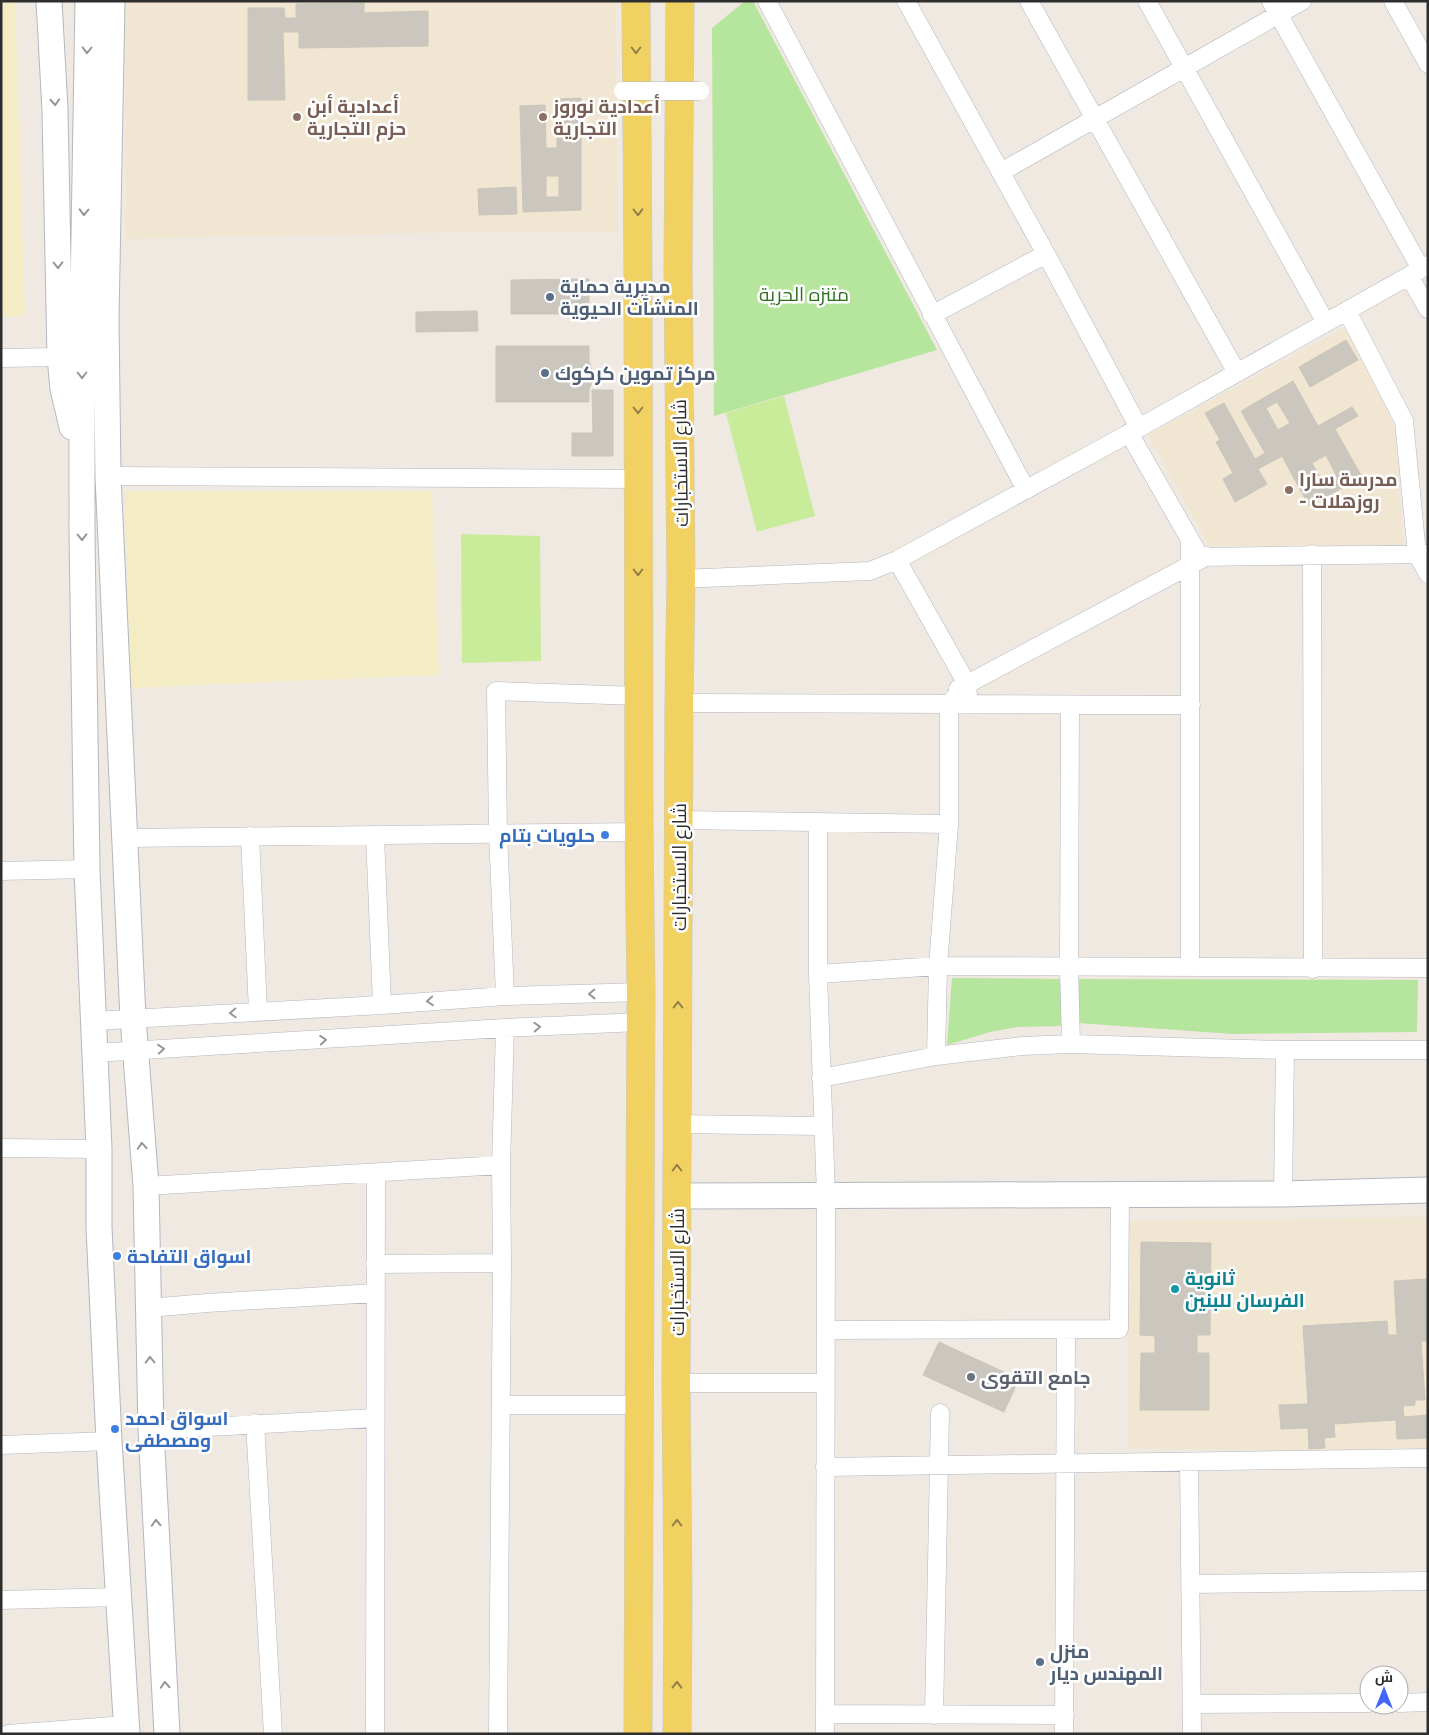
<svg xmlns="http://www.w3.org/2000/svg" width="1429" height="1735" font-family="Figtree,Cairo,sans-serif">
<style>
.education{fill:#f0e6d1}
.green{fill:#b6e59e}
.sand{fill:#f3ecc5}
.pitch{fill:#c9ec9a}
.building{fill:#cbc7bf;stroke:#cbc5ba;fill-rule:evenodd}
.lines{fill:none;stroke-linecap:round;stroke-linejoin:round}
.street-casing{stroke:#b4b7c1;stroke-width:19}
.secondary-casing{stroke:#b4b7c1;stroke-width:27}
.primary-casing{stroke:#c9c9c9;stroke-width:29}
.street{stroke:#fff;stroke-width:18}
.secondary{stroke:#fff;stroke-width:25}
.primary{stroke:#f2d163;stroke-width:28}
.street-bridge-casing{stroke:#b4b7c1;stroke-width:19;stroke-linecap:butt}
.street-bridge{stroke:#fff;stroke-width:18}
.oneway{stroke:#969696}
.oneway2{stroke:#908048}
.education-dot{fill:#8d6e63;stroke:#fff;stroke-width:2}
.service-dot{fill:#5c6f8a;stroke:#fff;stroke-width:2}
.shop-dot{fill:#3f7fe0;stroke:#fff;stroke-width:2}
.culture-dot{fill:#0f9aa8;stroke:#fff;stroke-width:2}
.worship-dot{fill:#6b7280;stroke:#fff;stroke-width:2}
.labels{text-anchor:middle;stroke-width:5;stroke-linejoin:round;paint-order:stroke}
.education-label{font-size:19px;font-weight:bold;fill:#785e54;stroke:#fff;text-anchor:start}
.service-label{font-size:19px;font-weight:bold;fill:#4e5e75;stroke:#fff;text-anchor:start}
.park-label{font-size:19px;fill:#2c6e1b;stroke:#fff}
.street-label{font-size:19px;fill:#2e2e2e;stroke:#fff}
.shop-label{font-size:19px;font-weight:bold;fill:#366cbe;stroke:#fff;text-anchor:start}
.culture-label{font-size:19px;font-weight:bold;fill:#0d838f;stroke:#fff;text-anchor:start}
.worship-label{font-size:19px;font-weight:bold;fill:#5b616d;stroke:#fff;text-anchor:start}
</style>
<rect width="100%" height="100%" fill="#efe9e1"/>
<path class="education" d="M125 1H615L618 232H469L126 239Z
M1344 328 1371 369 1396 433 1403 545 1209 546 1148 435Z
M1428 1217V1448L1274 1451 1129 1448 1127 1221Z"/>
<path class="green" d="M745 1H753L937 350 714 416 712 28Z
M952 978 1064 979V1026L1018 1027 990 1032 947 1045Z
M1079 979 1418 980 1417 1032 1233 1034 1078 1023Z"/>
<path class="sand" d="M1 1H15L25 316 1 317Z
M125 491H432L439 675 130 688Z"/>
<path class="pitch" d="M784 396 815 516 757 532 726 413Z
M461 534 540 536 541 661 462 663Z"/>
<path class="building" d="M364 3V13L428 11V46L299 48V32H283L285 100H248V8H284L285 18H296V4Z
M581 98V210L523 212 520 106 545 105 546 148H557V99ZM546 176H559V197H546Z
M516 187 517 214 479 215 478 189Z
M589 279V314H511V280Z
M477 311 478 331 416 332V312Z
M1346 340 1358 360 1310 387 1299 367Z
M496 346H589V361L594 375 592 383 589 389V402H496Z
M1293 381 1318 426 1352 407 1358 416 1335 429 1362 477 1309 506 1282 456 1258 469 1267 484 1235 502 1223 479 1233 473 1216 442 1220 440 1205 413 1224 403 1255 459 1265 453 1241 411ZM1277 402 1290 423 1278 430 1266 408ZM1326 455 1338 479 1325 486 1312 463Z
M592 390H613V456H572V433H593Z
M1141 1242 1211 1243 1210 1335H1197V1353H1209V1410H1140L1141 1353H1155V1336L1140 1335Z
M1426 1279 1428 1341H1421L1425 1400H1415V1405L1403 1406 1404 1417 1428 1415V1438L1397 1439 1396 1420 1334 1424 1335 1437 1324 1438 1325 1448 1309 1449 1308 1428 1281 1429 1279 1405 1308 1404 1303 1326 1387 1321 1388 1335H1397L1394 1281Z
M939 1342 1019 1379 1004 1412 923 1375Z"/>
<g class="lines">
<g class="street-casing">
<path id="street" d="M767 1 1026 490
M906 1 1046 254 1139 428
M1029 1 1237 373
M1147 1 1326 323
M1271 1 1421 269
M1393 1 1428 64
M1001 172 1302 1
M1409 276 1428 309
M1347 311 1404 421 1417 554 1428 574
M932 315 1046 254
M1 358 60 357
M1129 433 1196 550
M108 476 638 479
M1190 539V967
M1312 554 1313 969
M1196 557 1428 554
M897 560 967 684 968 696
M681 579 870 571 897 560 1139 428 1428 265
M958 689 1207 556
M679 703 1191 705
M1070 705 1069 967 1071 1044
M680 820 949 824
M818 823V974L826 1196 825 1734
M375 835 382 1005
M250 836 258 1011
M125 838 639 832
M1 871 87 869
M818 974 938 966 1428 968
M505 996 498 833 496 691 638 696
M94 1021 382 1005 505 996 641 992
M94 1053 505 1028 640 1022
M936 1056 938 966 949 824V704L967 684
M821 1078 936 1056 1022 1046 1071 1044 1285 1050H1428
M677 1124 823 1126
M1 1148 99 1149
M146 1186 501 1165
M1283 1194 1285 1050
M375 1264 502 1263
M148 1308 207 1303 375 1293
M826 1330 1119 1329 1120 1195
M676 1383H825
M501 1405H638
M255 1423 273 1734
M151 1430 375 1418
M1 1445 109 1441
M1189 1462 1192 1734
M825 1467 1428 1458
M1191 1584 1428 1581
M1 1600 119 1597
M1399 1703 1428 1702
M1193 1704 1369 1703
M825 1714 1065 1715
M934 1715 940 1413
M8 1734 126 1725
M375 1734 376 1173
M498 1734 502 1263 501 1165 505 1028
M1064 1734 1066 1330"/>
</g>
<g class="secondary-casing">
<path id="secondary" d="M49 1 55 110 60 357 63 389 72 427
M88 1 82 354V534L87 869 99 1149V1227L109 1441 127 1734
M112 1 106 319 108 476 133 1018 146 1186 151 1430 167 1734
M677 1196 1283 1194 1428 1190"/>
</g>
<g class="primary-casing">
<path id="primary" d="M636 1 638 267 639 832 641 992 638 1734
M677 1734 678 1601 676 1383 679 703 681 579 678 267 680 1"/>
</g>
<use href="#street" class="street"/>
<use href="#secondary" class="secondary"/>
<use href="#primary" class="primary"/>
<g class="street-bridge-casing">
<path id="street-bridge" d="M623 91H700"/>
</g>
<use href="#street-bridge" class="street-bridge"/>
</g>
<defs><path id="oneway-chevron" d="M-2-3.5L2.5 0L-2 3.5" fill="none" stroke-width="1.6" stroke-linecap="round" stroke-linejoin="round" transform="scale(1.25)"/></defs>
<g class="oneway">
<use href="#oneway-chevron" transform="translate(87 50) rotate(91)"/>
<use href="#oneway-chevron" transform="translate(55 102) rotate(87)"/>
<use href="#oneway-chevron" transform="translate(84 212) rotate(91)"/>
<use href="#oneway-chevron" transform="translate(58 265) rotate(89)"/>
<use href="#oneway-chevron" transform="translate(82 375) rotate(90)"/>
<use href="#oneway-chevron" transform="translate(82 537) rotate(89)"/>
<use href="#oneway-chevron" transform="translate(592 994) rotate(179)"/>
<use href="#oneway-chevron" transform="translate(430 1001) rotate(176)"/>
<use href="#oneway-chevron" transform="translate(233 1013) rotate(177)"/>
<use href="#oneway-chevron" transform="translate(537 1027) rotate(-3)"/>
<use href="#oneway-chevron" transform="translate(323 1040) rotate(-4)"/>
<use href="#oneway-chevron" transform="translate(161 1049) rotate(-4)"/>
<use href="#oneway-chevron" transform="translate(142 1146) rotate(-94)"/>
<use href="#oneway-chevron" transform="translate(150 1360) rotate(-91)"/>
<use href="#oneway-chevron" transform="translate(156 1523) rotate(-93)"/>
<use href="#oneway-chevron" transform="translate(165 1685) rotate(-93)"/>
</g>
<g class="oneway2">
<use href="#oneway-chevron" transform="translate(636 50) rotate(90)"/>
<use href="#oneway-chevron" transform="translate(638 212) rotate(89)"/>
<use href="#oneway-chevron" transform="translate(638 410) rotate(90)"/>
<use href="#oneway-chevron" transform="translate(638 572) rotate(90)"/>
<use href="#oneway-chevron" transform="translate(678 1005) rotate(-90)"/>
<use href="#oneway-chevron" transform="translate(677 1168) rotate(-90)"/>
<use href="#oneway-chevron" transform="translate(677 1523) rotate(-90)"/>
<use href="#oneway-chevron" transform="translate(677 1685) rotate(-89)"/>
</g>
<g class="education-dot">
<circle cx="297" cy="117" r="5"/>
<circle cx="543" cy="117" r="5"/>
<circle cx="1289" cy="490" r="5"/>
</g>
<g class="service-dot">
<circle cx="550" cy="297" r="5"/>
<circle cx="545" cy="373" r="5"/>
<circle cx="1040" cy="1662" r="5"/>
</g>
<g class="shop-dot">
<circle cx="605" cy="835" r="5"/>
<circle cx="117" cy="1256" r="5"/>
<circle cx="115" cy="1429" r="5"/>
</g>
<circle class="culture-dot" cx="1175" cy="1289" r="5"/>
<circle class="worship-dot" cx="971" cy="1377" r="5"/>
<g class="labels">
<g class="education-label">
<text x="307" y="113">أعدادية أبن<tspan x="307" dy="22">حزم التجارية</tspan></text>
<text x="553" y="113">أعدادية نوروز<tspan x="553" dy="22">التجارية</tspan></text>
<text x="1299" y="486">مدرسة سارا<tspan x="1299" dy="22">- روزهلات</tspan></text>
</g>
<g class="service-label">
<text x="560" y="293">مديرية حماية<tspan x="560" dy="22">المنشآت الحيوية</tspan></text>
<text x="555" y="380">مركز تموين كركوك</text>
<text x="1050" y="1658">منزل<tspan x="1050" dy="22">المهندس ديار</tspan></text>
</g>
<g class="park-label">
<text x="804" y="301">متنزه الحرية</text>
</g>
<g class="street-label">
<text transform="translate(680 463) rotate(-91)" y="7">شارع الاستخبارات</text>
<text transform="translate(679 867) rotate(-90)" y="7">شارع الاستخبارات</text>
<text transform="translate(677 1272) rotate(-90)" y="7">شارع الاستخبارات</text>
</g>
<g class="shop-label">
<text x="595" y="842" text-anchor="end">حلويات بتام</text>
<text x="127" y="1263">اسواق التفاحة</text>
<text x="125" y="1425">اسواق احمد<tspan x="125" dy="22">ومصطفى</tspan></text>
</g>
<g class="culture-label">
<text x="1185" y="1285">ثانوية<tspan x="1185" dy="22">الفرسان للبنين</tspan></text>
</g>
<g class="worship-label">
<text x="981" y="1384">جامع التقوى</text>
</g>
</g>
<rect width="1429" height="1735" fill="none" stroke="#2e2e2e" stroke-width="5"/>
<g transform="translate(1384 1690)"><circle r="24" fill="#ffffff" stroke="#ababab"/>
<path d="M0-4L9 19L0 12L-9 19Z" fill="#4264fb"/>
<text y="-8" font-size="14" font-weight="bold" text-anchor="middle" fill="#2e2e2e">ش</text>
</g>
</svg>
